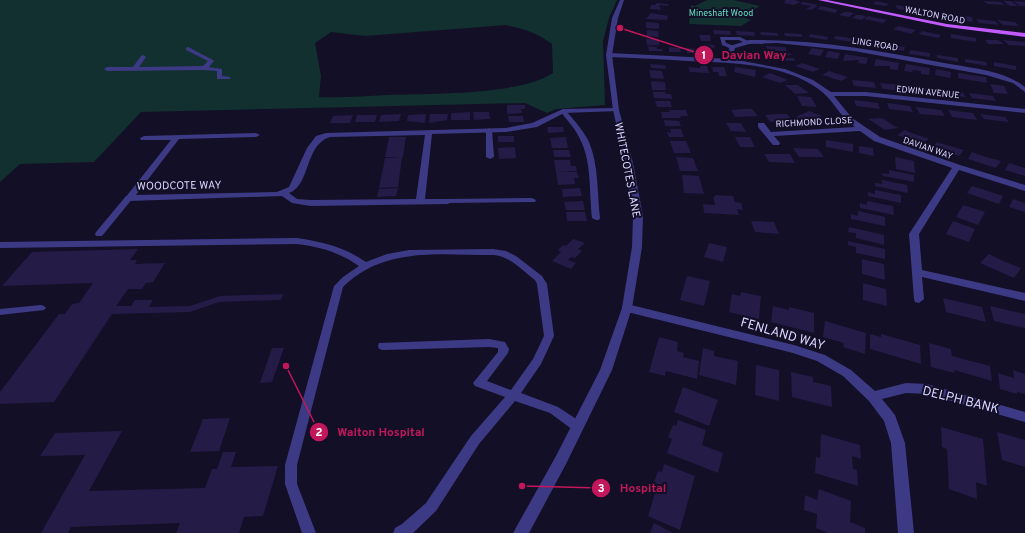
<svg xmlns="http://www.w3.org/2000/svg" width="1025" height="533" font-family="Overpass,sans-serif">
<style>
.green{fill:#12302f;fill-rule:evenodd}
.building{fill:#241b47}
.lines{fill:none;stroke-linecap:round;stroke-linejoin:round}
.service{fill:#3d3a85;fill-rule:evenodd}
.minor{fill:#3d3a85;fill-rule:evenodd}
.tertiary{fill:#3d3a85;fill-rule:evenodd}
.primary{fill:#c25bff;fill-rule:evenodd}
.labels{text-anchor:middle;stroke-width:4;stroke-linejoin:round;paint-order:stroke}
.far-park-label{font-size:9px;fill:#5fe0c0;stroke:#130f26}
.far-street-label{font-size:9px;fill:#d9d4ff;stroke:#130f26}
.street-label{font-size:11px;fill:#d9d4ff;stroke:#130f26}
.near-street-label{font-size:13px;fill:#d9d4ff;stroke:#130f26}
.leader{fill:none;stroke:#c2185b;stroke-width:1.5}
.callout-dot{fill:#c2185b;stroke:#130f26;stroke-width:1.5}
.mark-label{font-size:12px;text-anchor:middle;font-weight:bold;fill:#fff}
.callout-label{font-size:12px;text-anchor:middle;font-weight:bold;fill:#c2185b;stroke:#130f26;stroke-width:4;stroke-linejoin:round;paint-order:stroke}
</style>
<rect width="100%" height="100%" fill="#130f26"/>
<path class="green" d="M0 0H617L609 18 603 41 605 105 556 109 547 113 525 103 141 112 94 162 20 164 0 182ZM506 25C524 29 538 33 552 44L553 73C517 96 431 93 387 95 365 96 341 98 319 97L321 76 315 43 331 32 365 36Z
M707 0H733L760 6 742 17 751 20 741 26 689 24 691 5 695 6Z"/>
<path class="building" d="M784 0H795L800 2 794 5 788 4 783 3 786 1Z
M876 1 889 4 886 6 873 4Z
M983 1 1001 2 1005 5 988 4Z
M1003 1H1011L1018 6H1010Z
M1013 1 1025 2V6H1020Z
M803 2 814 4 818 6 811 10 806 9 811 6 800 4Z
M656 3 669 4 668 6 659 5 661 10 650 9 651 5H655Z
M897 5 911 8 908 11 898 9 896 7Z
M821 6 830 8 838 10 835 13 817 9Z
M930 11 947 13 951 15 949 18 928 15Z
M844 12H848L854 13 849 17 839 15Z
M651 13 668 16 667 20 646 19Z
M856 15H860L866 16 862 20 852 18Z
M958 15 972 17 973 22 954 20V17L958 18Z
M868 16 877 18 887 20 883 23 864 19Z
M976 19 995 21 999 25 979 23Z
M997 20 1015 22 1019 26 1003 25Z
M646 22 659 23V29L646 28Z
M898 26 916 30 911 34 893 29Z
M647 30 658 31 659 37 647 36Z
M713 30 730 31 731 35 714 34Z
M736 31 754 32 755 36 737 35Z
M922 31 932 33 941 35 938 38 919 34Z
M760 32 777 33 779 36 761 35Z
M784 33 801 34 803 37 785 36Z
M810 34 828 37 827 40 809 37Z
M951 34 976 38V42L951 38Z
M699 35H710L711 41H701Z
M835 36 844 37 853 39 852 42 834 39Z
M646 39H659V45H647Z
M859 40 878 43 877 46 858 43Z
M985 40H998L1004 44H988Z
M1003 40 1025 42V46L1009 45Z
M702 44 714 45 715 48 703 47Z
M885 44 905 47 904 51 885 48Z
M648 46 657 47V49H662L663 51H649Z
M766 46 785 47 787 51H768Z
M669 47 680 48 681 52H669Z
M686 48 696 49 697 53H687Z
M812 48 824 50 820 56 808 54Z
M910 50 930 53V57L909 54Z
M828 51 840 53 838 59 825 57Z
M769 52 790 53 792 55H784L785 58H794L795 61 773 60Z
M845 54 868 58 866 64 858 63 859 60 843 61Z
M937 55 958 58V62L937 58Z
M876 59 899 63 898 70 890 69V66H874Z
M965 59 986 62 987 66 965 62Z
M994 62 1016 66V70L994 66Z
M802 63 820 69 813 72 795 66Z
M650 64 665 65 666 69 651 68Z
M906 64 930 68 929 75 921 74V71L913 70 912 72 904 71Z
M700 66H707L709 73 690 72 688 67 700 68Z
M712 67H724L727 76H719L718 72H713Z
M735 67 756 70 755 77 734 72Z
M936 69 951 72 950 78 935 75Z
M649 70 662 71 664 79 651 78Z
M829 71 838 74 848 77 841 81 822 75Z
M770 73 778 76 788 80 780 83 762 77Z
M958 73 986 77 987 83 958 78Z
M852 80 874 82 876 88 854 86Z
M651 81 665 82 666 90H652Z
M880 83 903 85 906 91 883 89Z
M990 84 1004 86 1008 94 994 93Z
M785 85H798L809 93 795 94Z
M909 86 932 88 935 94 912 92Z
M938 89 962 92 966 97 942 95Z
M653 92H665L666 94H671L672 99 654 98Z
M969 93 993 96 996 101 972 98Z
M797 96 811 97 817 107 802 106Z
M854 100 878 103 880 109 856 106Z
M655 101H670L672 107H657Z
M887 103 910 106 913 112 889 109Z
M507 105H525V109H521L522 113 507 114Z
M916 107 941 110 945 116 920 114Z
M742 109H752L758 116 735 117 731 110Z
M669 110H686L688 116H680L681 118H662L661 112H670Z
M948 110 973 113 977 120 952 117Z
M809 111 822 116 809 122 795 117Z
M470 112V120H451V113Z
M473 112H489L490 119 474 120Z
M401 114 399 121 379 122 381 115Z
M426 114 425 123 407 121 408 115Z
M430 114H448L447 120 429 123Z
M776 114H787L793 121 770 122 765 115Z
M980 114 1005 117 1009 122 984 119Z
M353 115 350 123H330L333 116Z
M357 115H377L375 122H355Z
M508 116H523L524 122H509Z
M882 118 898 128 885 130 868 119Z
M664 120 679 121 681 126H665Z
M726 123H741L746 132 731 131Z
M547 127H563L564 132 548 133Z
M670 129H681L684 137H669L667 132 671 133Z
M905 130 917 135 929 139 921 144 897 135Z
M498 136H514V142H498Z
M389 137H406L403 157H385Z
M566 137 568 148H552L550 138Z
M735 137H750L755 147H740Z
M826 140 853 144V152L826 147Z
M670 141H686L691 153H674Z
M937 142 950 146 964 150 959 156 932 148Z
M859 146 873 148 874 156 859 153Z
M515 147 516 158 499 159 498 148Z
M793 148 818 149 824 157H799Z
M553 150H569L571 157H554Z
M972 152 986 157 1001 161 996 168 968 159Z
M764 154H790L795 163 769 162Z
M402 157 398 187 379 188 385 158Z
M676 157 693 158 698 171H680Z
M895 157 914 161 915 173 896 169Z
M554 160H570L571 166H576L577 171 556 172Z
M1009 163 1025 168V176L1005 170Z
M889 170 914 175V182L883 176 882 173 889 174Z
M556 172H577L579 178H574L575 184 558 185Z
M682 175 699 176 704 194 684 193Z
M882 180 907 185 908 193 875 186V183L882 184Z
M972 186 988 191 1003 196 999 204 967 193Z
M398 188 396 196 377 197 379 189Z
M580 188 582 196 563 197 562 189Z
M875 190 901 195V203L868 196V192L875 194Z
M715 195 733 196 735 202 741 203 743 210 737 209 739 215 704 213 703 204 715 205 713 197H715Z
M1013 199 1025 203V212L1009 207Z
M583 201 585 210H566L564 202Z
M867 201 893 206 894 215 860 208V203L867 205Z
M963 205 985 212 978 225 956 217Z
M858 211 885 217V226L851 219V214L858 216Z
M566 212H585L587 221H567Z
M751 221 774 222 779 234 755 232Z
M953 221 975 229 969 242 946 234Z
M849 227 884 235V245L856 238V233L848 232Z
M573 239 585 243 578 249 582 251 575 258 571 257 568 260 576 263 571 269 552 261 561 252 558 250 563 245 566 246Z
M848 241 885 249V259L856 253V247L848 245Z
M709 243 727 247 723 262 704 257Z
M138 249 130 260H137L135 264 165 263 153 282 146 283 142 289H128L116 306H131L135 300H153L149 307 190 306 220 296 283 294 281 300 219 302 190 312 112 314 54 402 0 404V392L59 314H65L72 304 79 303 93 283 2 286 32 252Z
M989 254 1003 261 1021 268 1014 278 980 263Z
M862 259 884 264 885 280 862 274Z
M687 276 710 281 704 306 680 300Z
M863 283 886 289 887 306 863 300Z
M741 292 761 296 759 319 729 312 732 294 740 296Z
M943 298 982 307 986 322 946 312Z
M773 306 789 310V307L814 313V333L771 322Z
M990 306 1025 314V328L994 321Z
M825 321 866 333 865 354 843 347 844 343 823 337Z
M870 334 881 337V334L920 345 921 364 870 349Z
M659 337 678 342 677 351 684 353 683 357 699 361 697 379 666 371 665 376 649 372Z
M929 343 951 349 952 356 990 366 992 381 954 370 955 373 931 367Z
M272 348H284L272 382 260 383Z
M703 348 714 351V356L738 361 736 385 699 375Z
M756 365 779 370V401L755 395Z
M1013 370 1025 374V394L1017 392V394L1000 389 998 373 1014 378Z
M791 372 813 377V382L831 386 832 407 792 397Z
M683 387 718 400 709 426 674 412Z
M230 418 219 451 190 452 203 419Z
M678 420 706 430 702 445 723 453 718 473 667 453 672 439 668 437 673 425 676 426Z
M941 427 983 439 987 486 976 482 977 499 949 489 947 449 942 447Z
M122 431 89 491 205 488 212 469H217L223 452H236L231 467 278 466 263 516 244 517 239 533H176L180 523 71 527 68 533H41L85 455 40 456 55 433Z
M997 432 1025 440V467L1002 460Z
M821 434 860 445 861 459 852 456 853 469 857 470 858 486 815 473 816 457 820 458Z
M664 464 695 476 680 530 648 516 657 487 653 485 658 471 662 472Z
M819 489 851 501 850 522 865 528V533H828L816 528 817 514 804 510 805 495 817 500Z
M654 523 673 533H650Z"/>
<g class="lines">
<path class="service" d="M720 37H740L750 42 747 44 739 40H725L726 43 734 46 735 47 732 49 722 45Z
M188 47 213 60 214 61 209 67 222 69V76L230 77V79H217V71L205 70 107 71 104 69 107 67H133L141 56 143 55 146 57 139 67 203 66 208 61 186 50V48Z
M561 110H565C574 120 583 130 589 142 599 166 597 193 600 218L599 220H596L592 218C589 192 592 162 580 139 575 128 567 120 560 111Z
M489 128 492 130 494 157 490 159 486 157V130Z
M126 196H129L133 198 102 236H96L95 234 96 232Z
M532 198 536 200 535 202 448 203 444 201 448 199Z
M297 238C323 242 344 247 366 262L387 254 409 250 493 249 506 251 516 256 542 276 547 284 554 336 541 364 521 393 558 407 581 422 583 426 581 430 577 431 573 430 550 413 515 401 479 444 436 511 413 533H393L395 528 402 524 426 503 471 436 505 397 475 386 473 383 498 352V348L489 347 383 350 379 349 378 346 379 343 489 339 505 342 509 349 508 353 487 381 511 390 533 359 544 336 537 284 535 280C522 270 510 256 493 255 440 255 384 246 343 287L297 465V484L316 533H302L285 484V465L334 286 343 277 359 266C339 252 320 247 297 244L0 248V242Z
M41 305 44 306 46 308 44 310 0 315V309Z"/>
<path class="minor" d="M749 40C815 39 880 51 944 63 970 68 1004 70 1025 87V92L1013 83 986 75 854 51 777 43 749 44 735 48 734 52 737 60 785 69 813 80 831 92H866L1025 109V113L866 96H834L852 118 880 137 960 165 1025 185V191L959 170 919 234 922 270 1025 293V301L922 277 924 299 919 303 915 302 914 299 909 234 952 168 874 141 860 131 774 136 780 143 779 145H773L758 127V123H764L771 132 855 127C839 117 833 98 817 88 781 63 730 63 688 61 662 59 635 58 609 57L606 55 609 53 730 59 728 52 730 46Z
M616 108 619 110 618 111 564 113 537 127 506 132 432 134 425 199H451L452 201 448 204 310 206 292 203 282 196 129 201 125 198 171 140H141L140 138 144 136 256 133 260 135 256 137 179 139 136 195 277 192 289 187 307 148 316 136 326 133 506 128 532 123 563 109ZM425 135 416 199 310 200 297 199 289 193C311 185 304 145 330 137Z
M627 304 794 345 825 355 851 370 875 391 906 383 927 384 1025 412V422L927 394 906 393 882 399 895 415 905 443 914 533H898L891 443 884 421 869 401 843 376 817 361 793 353 623 311 622 308 623 305Z"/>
<path class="tertiary" d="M620 0H624L618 18 612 55 619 110 633 163 643 216 642 247 632 308 612 370 566 464 529 533H513L556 456 600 370 622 308 632 247 633 216 625 163 613 110 606 55 612 18Z"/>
<path class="primary" d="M818 0H827L947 24 1025 33V37L947 27Z"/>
</g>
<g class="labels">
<g class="far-park-label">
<text x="721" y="16">Mineshaft Wood</text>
</g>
<g class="far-street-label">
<text transform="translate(935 15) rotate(11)" y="3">WALTON ROAD</text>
<text transform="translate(875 44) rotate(9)" y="3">LING ROAD</text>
<text transform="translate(928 92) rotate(6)" y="3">EDWIN AVENUE</text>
<text transform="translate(814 122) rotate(-3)" y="3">RICHMOND CLOSE</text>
<text transform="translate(928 148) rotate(19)" y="3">DAVIAN WAY</text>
</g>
<g class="street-label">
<text transform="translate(628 170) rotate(79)" y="4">WHITECOTES LANE</text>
<text transform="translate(179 185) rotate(-1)" y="4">WOODCOTE WAY</text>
</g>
<g class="near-street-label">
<text transform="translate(783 333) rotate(16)" y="5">FENLAND WAY</text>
<text transform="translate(961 399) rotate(14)" y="5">DELPH BANK</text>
</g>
</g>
<path class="leader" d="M620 28L704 55M286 366L319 432M522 486L601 488"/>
<g class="callout-dot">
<circle cx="620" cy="28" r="4"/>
<circle cx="286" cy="366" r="4"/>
<circle cx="522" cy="486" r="4"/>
<circle cx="704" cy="55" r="10"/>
<circle cx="319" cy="432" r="10"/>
<circle cx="601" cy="488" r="10"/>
</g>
<g class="mark-label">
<text x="704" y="59">1</text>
<text x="319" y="436">2</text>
<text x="601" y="492">3</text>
</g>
<g class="callout-label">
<text x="754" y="59">Davian Way</text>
<text x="381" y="436">Walton Hospital</text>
<text x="643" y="492">Hospital</text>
</g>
</svg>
